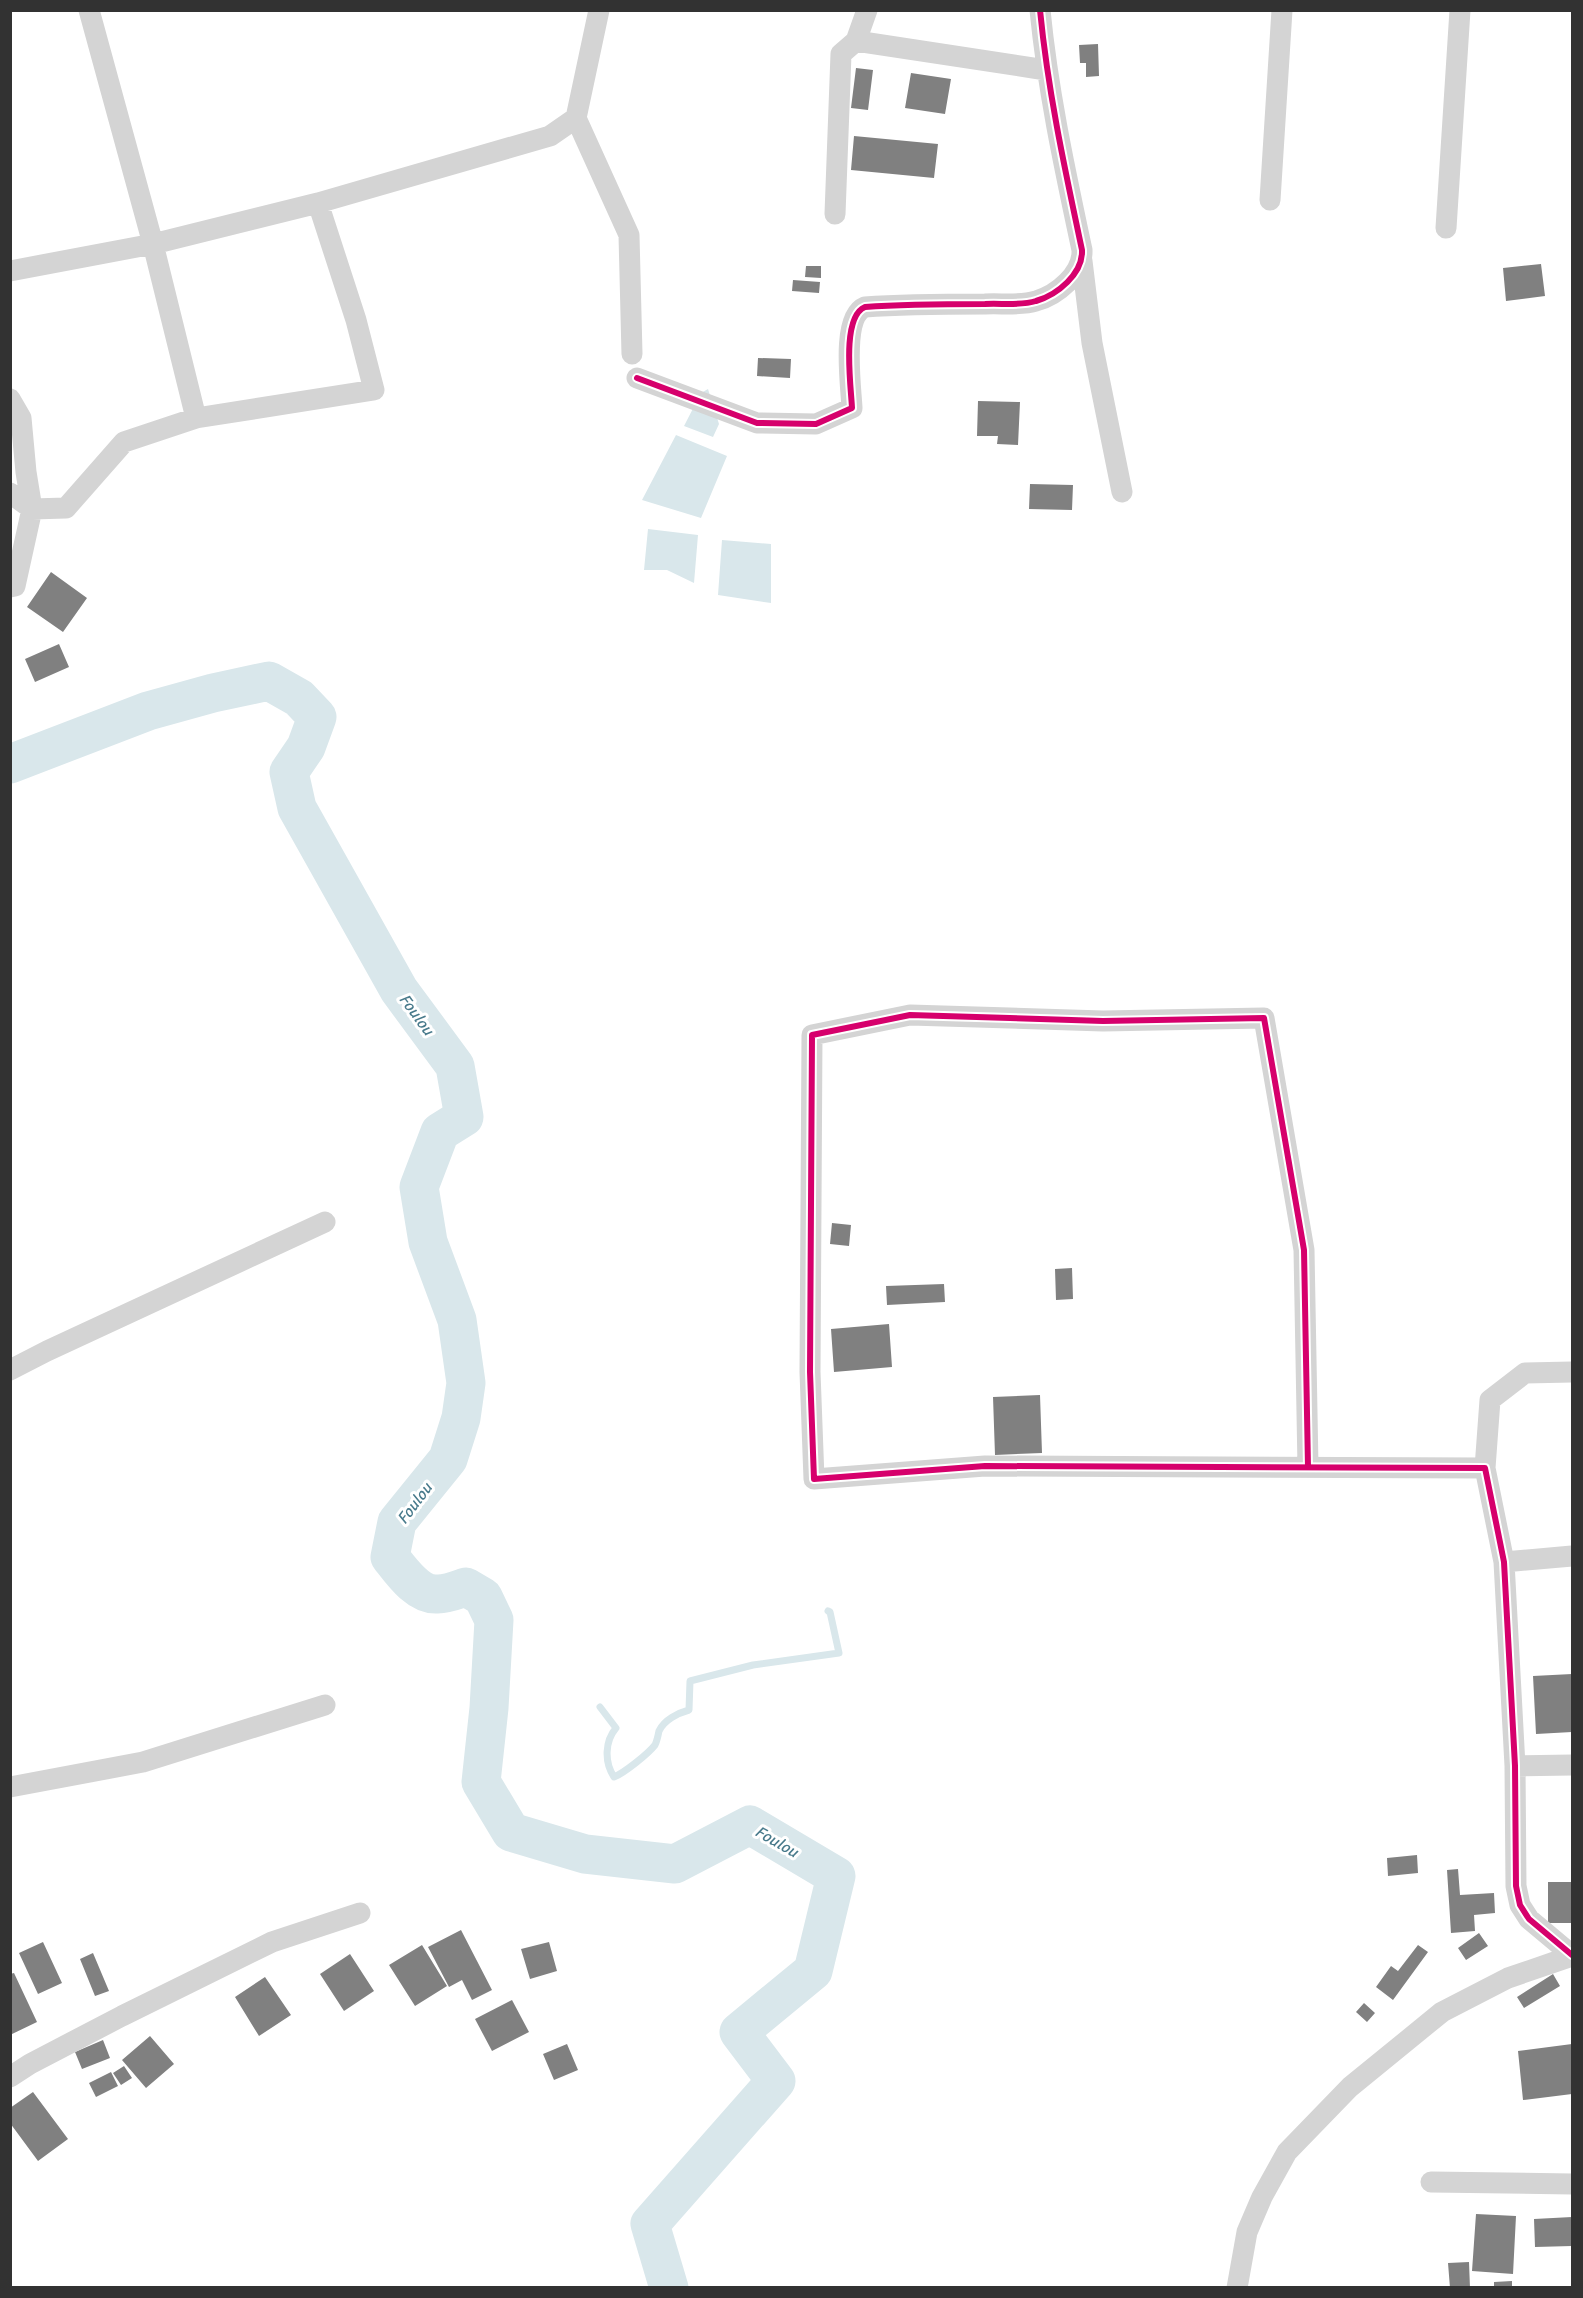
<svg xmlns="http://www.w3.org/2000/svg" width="1583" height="2298" font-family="Signika,sans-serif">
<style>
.water{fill:#d9e7eb}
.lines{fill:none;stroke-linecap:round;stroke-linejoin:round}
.stream{stroke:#d9e7eb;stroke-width:7}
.river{stroke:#d9e7eb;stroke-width:39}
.building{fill:#808080}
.street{stroke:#d4d4d4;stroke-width:21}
.cycleway-casing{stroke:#fff;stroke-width:10}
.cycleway{stroke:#d6006c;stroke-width:6}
.labels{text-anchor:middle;stroke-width:6;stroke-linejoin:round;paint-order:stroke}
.water-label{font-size:16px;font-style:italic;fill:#487a8b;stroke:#fff}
</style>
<rect width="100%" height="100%" fill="#fff"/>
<path class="water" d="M708 389 719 424 713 437 684 426 701 393Z
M676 435 727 456 701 518 642 500Z
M648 529 698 535 694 583 667 570H644Z
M722 540 771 544V603L718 595Z"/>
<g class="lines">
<path class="stream" d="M600 1707 616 1728C605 1741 604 1762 614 1777 624 1773 648 1754 655 1745 657 1741 658 1736 659 1731 664 1720 678 1713 689 1710L690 1681 753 1665 839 1653 830 1612 828 1611"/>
<path class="river" d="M10 764 148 711 213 693 269 681 299 698 317 717 306 747 289 772 297 808 399 990 455 1066 464 1117 440 1132 419 1187 428 1242 457 1320 466 1383 461 1418 448 1459 397 1522 390 1557C401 1571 418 1596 438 1594 447 1594 457 1590 466 1587L483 1597 494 1620 489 1708 481 1782 511 1832 585 1854 675 1864 750 1825 836 1876 813 1971 739 2032 776 2081 650 2224 669 2288"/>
</g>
<path class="building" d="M1098 44 1099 76 1086 77V63H1080L1079 45Z
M856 68 873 70 868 110 851 108Z
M911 73 951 79 945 114 905 108Z
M854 136 938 144 934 178 851 170Z
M1541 264 1545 296 1506 301 1503 268Z
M806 266H821V278L805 277Z
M793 280 820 282 819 293 792 291Z
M758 358 791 359 790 378 757 376Z
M978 401 1020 402 1018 445 997 444 998 436H977Z
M1030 484 1073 485 1072 510 1029 509Z
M51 572 87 598 63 632 27 607Z
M59 644 69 667 35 682 25 659Z
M832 1223 851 1225 849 1246 830 1244Z
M1072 1268 1073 1299 1056 1300 1055 1269Z
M944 1284 945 1302 887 1305 886 1286Z
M889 1324 892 1367 834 1372 831 1329Z
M1040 1395 1042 1453 995 1455 993 1397Z
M1572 1674V1732L1536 1734 1533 1676Z
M1417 1855 1418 1873 1388 1876 1387 1858Z
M1458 1869 1460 1895 1494 1893 1495 1913 1474 1915 1475 1931 1451 1933 1447 1870Z
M1548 1882H1572V1923H1548Z
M461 1930 492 1990 472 2000 462 1980 449 1987 428 1947Z
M1479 1933 1488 1946 1466 1960 1458 1948Z
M43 1942 62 1983 38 1994 19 1953Z
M549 1942 557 1971 530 1979 521 1949Z
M422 1945 447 1986 415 2006 389 1965Z
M1418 1945 1428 1952 1393 2000 1376 1987 1391 1966 1398 1971Z
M93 1953 109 1991 95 1996 80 1959Z
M350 1954 374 1991 344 2011 320 1974Z
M14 1973 37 2022 10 2035V1974Z
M1553 1974 1560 1986 1524 2008 1517 1997Z
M265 1977 291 2015 259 2036 235 1997Z
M512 2000 529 2032 492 2051 475 2019Z
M1364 2003 1375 2013 1367 2022 1356 2012Z
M150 2036 174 2064 146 2088 122 2060Z
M103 2040 110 2058 82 2069 75 2052Z
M567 2044 578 2070 554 2080 543 2054Z
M1572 2044V2094L1523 2100 1518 2051Z
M124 2066 132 2078 121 2085 113 2073Z
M111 2072 118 2086 96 2097 89 2083Z
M33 2092 68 2139 38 2161 10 2123V2108Z
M1476 2214 1516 2216 1513 2274 1472 2271Z
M1572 2217V2246L1535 2247 1534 2219Z
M1469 2262 1470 2288H1450L1448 2263Z
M1512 2281V2288H1494V2282Z"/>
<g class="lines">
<path class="street" d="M89 10 153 244 196 418
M599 10 576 118 629 235 632 354
M856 41 1046 70
M1270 200 1282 10
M835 214 841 54 856 41 867 10
M1446 228 1460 10
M1082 261 1092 343 1122 492
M10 271 153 244 318 203 550 136 576 118
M637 378 757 423 816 424 852 408C851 386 841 317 865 307 905 304 945 304 985 304 1001 303 1020 306 1036 301 1057 295 1083 274 1082 250 1065 170 1048 92 1040 10
M10 399 21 418 26 472 32 509 15 586 10 587
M10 493 32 509 66 508 124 442 196 418 374 390 356 320 318 203
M10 1370 47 1351 325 1222
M1308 1467 1304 1250 1264 1018 1103 1021 910 1015 812 1035 810 1372 814 1479 985 1466 1485 1468 1504 1562 1515 1766 1516 1886 1520 1905 1529 1919 1572 1955
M1485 1468 1490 1400 1525 1373 1572 1372
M1504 1562 1572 1556
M1515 1766 1572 1765
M10 1787 143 1762 325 1705
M10 2077 30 2064 122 2016 272 1942 360 1913
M1431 2182 1572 2184
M1237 2288 1247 2232 1262 2197 1287 2152 1350 2087 1442 2012 1508 1978 1572 1956"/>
<g class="cycleway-casing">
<path id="cycleway" d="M637 378 757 423 816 424 852 408C851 386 841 317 865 307 905 304 945 304 985 304 1001 303 1020 306 1036 301 1057 295 1083 274 1082 250 1065 170 1048 92 1040 10
M1308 1467 1304 1250 1264 1018 1103 1021 910 1015 812 1035 810 1372 814 1479 985 1466 1485 1468 1504 1562 1515 1766 1516 1886 1520 1905 1529 1919 1572 1955"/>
</g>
<use href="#cycleway" class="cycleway"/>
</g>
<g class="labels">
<g class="water-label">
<text transform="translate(417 1014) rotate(54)" y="6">Foulou</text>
<text transform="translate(414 1503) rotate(-53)" y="6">Foulou</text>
<text transform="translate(777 1841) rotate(30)" y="6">Foulou</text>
</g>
</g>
<rect width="1583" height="2298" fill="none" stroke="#323232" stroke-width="24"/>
</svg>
